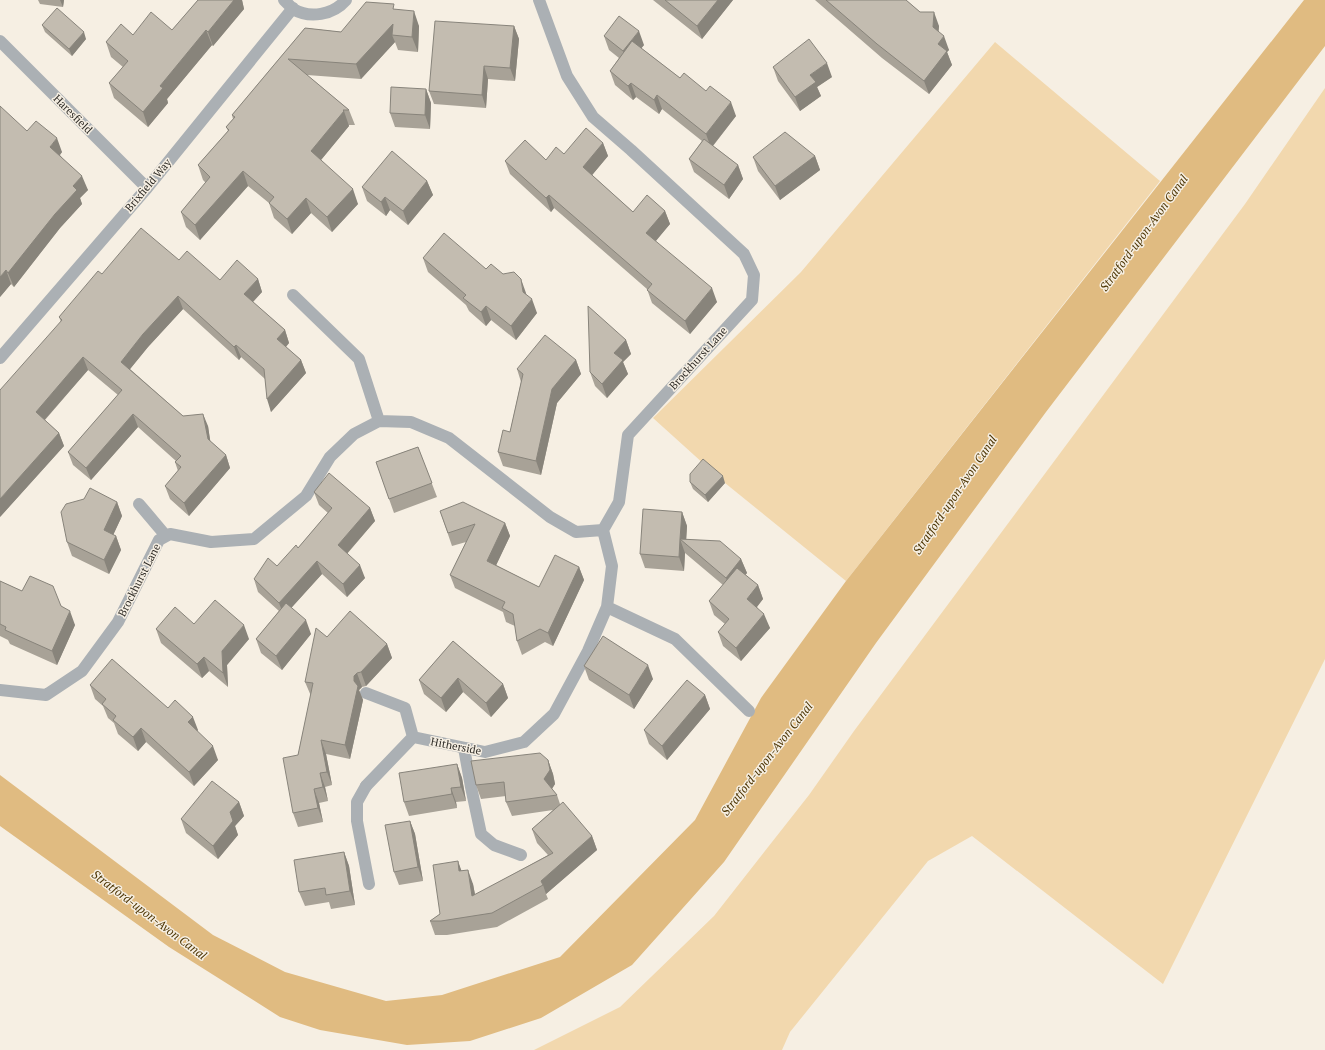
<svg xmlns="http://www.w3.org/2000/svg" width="1325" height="1050" font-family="'PT Serif',serif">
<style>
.green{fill:#f2d8ae}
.water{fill:#e0bb81}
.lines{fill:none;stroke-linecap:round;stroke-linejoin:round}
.lane{stroke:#abb0b4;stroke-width:12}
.street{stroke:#abb0b4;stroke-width:12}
.wall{fill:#a8a297}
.shaded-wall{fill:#88847b}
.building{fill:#c3bcb0;stroke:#88847b}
.labels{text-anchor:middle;stroke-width:3;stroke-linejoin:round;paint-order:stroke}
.street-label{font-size:11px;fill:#302d28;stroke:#f6efe3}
.water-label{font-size:12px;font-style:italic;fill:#4c3402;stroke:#f6efe3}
</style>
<rect width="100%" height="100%" fill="#f6efe3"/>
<path class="green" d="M995 42 1160 181 846 581 725 483 653 418 801 272Z
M1325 88V659L1163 984 972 836 928 861 790 1032 782 1050H534L620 1007 714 916 809 795 854 731 1245 204Z"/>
<path class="water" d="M1304 0H1325V46L1046 412 876 643 724 862 632 965 541 1018 470 1041 407 1045 320 1030 280 1017 169 947 0 826V775L213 935 285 972 386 1001 442 995 560 957 695 820 761 698 846 581Z"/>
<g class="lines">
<path class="lane" d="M464 748 471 787 481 834 494 845 521 855
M366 786 357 802V821L369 884"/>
<path class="street" d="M284 0C287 3 290 6 293 9 310 19 333 15 346 0
M0 41 147 188
M293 295 359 359 379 421
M0 358 147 188 293 8
M139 504 166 536
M607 607 675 639 749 711
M0 690 46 695 82 671 118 622 159 540 170 534 211 542 254 539 306 496 330 457 354 434 379 421 411 422 449 438 550 517 576 532 603 530 619 502 628 435 752 300 754 275 744 254 631 150 593 117 567 76 539 0
M366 693 405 708 413 737
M366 786 413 737 485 752 524 742 554 714 588 651 607 607 612 566 603 530"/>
</g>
<path class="wall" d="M38 0H64L63 7 40 4Z
M198 0H242L244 9 213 46 212 45 167 99 168 103 148 127 114 98 109 83 123 67 111 57 106 42 133 35 172 30Z
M653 0H733L702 39Z
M815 0H906L920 12 939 26 938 32 949 50 947 52 952 65 929 94 882 58Z
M395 9 419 26 418 52 398 50 395 42 361 79 307 75 349 110 355 125H349V126L321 160 358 204 332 232 311 213 292 234 274 218 269 203 248 186 200 240 186 227 181 212 206 183 203 180 198 165 228 131 226 127 233 119 232 115 305 28 341 32Z
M42 25 86 39 72 56 45 32Z
M514 26 519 39 515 81 488 79 486 108 434 104 429 91Z
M604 36 644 45 641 48 680 78 736 116 713 146 738 165 743 179 729 199 694 172 689 159 702 141 662 109 659 114 636 97 633 100 615 85 610 71 619 58 609 50Z
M773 67 832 77 817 87 821 96 800 111 778 81Z
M426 89 431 103 430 129 395 127 390 113Z
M27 131 62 152 60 155 88 190 80 198 82 204 60 228 14 287 11 284 0 297Z
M603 143 608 156 592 175 633 212 665 211 670 224 655 241 717 302 690 334 652 303 647 289 554 208 551 212 510 174 505 161 546 160Z
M815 156 820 170 780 200 758 171 753 157Z
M427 181 433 195 408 225 390 210 386 216 367 201 362 187Z
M423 258 486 269 537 313 516 340 491 320 486 326 469 311 466 305 428 272Z
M179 260 220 280 258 279 262 292 253 302 285 330 289 343 286 347 301 360 306 373 271 412 265 379 241 357 239 360 183 309 148 347 130 369 183 416 208 426 210 441 226 455 230 468 189 516 170 499 165 486 178 471 175 462 176 461 138 427 91 480 73 465 68 452 118 395 88 370 45 420 59 433 64 446 0 517 61 322 59 317 102 274Z
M626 340 631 354 623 362 628 374 607 398 595 386 590 372Z
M576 360 581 374 557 403 541 475 503 466 498 452 510 432 521 382 517 369Z
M418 447 437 497 394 513 376 462Z
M690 482 725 483 708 502 693 489Z
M314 492 370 508 375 521 347 554 365 578 347 597 322 574 291 608 311 634 282 670 261 653 256 639 279 611 258 592 254 579 277 566 298 548 328 513 319 505Z
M117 502 122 516 113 535 116 536 121 550 109 574 72 556 67 542Z
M440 511 505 523 510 536 496 565 539 587 579 567 584 580 553 646 545 642 522 655 517 641 515 626 506 622 503 612 455 588 450 575 466 542 452 546Z
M682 512 687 526 686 539 741 559 747 573 745 575 758 585 763 599 757 607 770 628 741 661 723 646 718 632 725 624 714 615 709 601 723 585 685 553 684 571 645 568 640 554Z
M0 581 22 591 61 606 75 625 57 665 10 644 8 640 0 636Z
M194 624 249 639 227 665 228 687 209 671 202 678 161 643 156 629Z
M327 637 387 644 392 658 366 686 362 687 359 690 363 700 350 759 326 754 332 785 325 787 328 801 319 803 323 822 298 827 293 813 298 755 311 696 305 682Z
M453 641 503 684 508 698 491 717 463 692 446 712 424 694 419 680Z
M584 666 653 679 634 709 589 680Z
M90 685 168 708 198 730 197 732 218 760 194 786 146 742 138 751 118 734 114 723 108 718 103 706 95 699Z
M705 695 710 709 667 760 649 744 644 730Z
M548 760 553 774 555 784 552 789 557 795 560 804 592 836 597 850 546 894 548 899 497 927 447 935H435L430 921 440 914 458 861 461 871 473 884 475 895 548 855 537 843 532 829 553 810 512 816 506 802V796L481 799 476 785Z
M457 764 462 778 466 801 456 802 457 808 409 816 404 802Z
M239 802 244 816 235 826 238 835 218 859 186 833 181 819Z
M410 821 415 834 423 881 399 885 394 872Z
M344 852 349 866 355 905 331 909 329 902 305 906 299 892Z"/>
<path class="shaded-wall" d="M60 0H64L63 7Z
M234 0H242L244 9 213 46 208 32Z
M718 0H733L702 39 697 26Z
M414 11 419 26 418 52 412 37Z
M934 12 939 26 938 41 933 27Z
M393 24 392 35 395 42 361 79 356 64Z
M514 26 519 39 515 81 510 68Z
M206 30 212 45 167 99 168 103 148 127 143 112 160 86Z
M639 31 644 45 628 65 623 51Z
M84 32 86 39 72 56 69 49Z
M944 36 949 50 947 52 952 65 929 94 924 81 938 44Z
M827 63 832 77 817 87 821 96 800 111 795 97 810 75Z
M484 66 488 79 486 108 482 95Z
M631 83 636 97 633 100 628 86Z
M426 89 431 103 430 129 425 115Z
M657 95 662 109 659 114 654 100Z
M731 102 736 116 711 148 706 134Z
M344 111 349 126 316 166 311 151Z
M57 138 62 152 55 161 50 147Z
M603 143 608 156 588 180 583 167Z
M815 156 820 170 780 200 775 186Z
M738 165 743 179 729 199 724 185Z
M243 171 248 186 200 240 195 225Z
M82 176 88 190 80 198 82 204 60 228 14 287 8 273 73 186Z
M427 181 433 195 408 225 403 211Z
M353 189 358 204 332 232 327 217Z
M549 195 554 208 551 212 546 198Z
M385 197 390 210 386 216 381 202Z
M306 198 311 213 292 234 287 219Z
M665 211 670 224 651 247 646 233Z
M6 270 11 284 0 297V277Z
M258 279 262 292 249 306 244 294Z
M521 279 526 293 528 304 532 299 537 313 516 340 511 326 523 292Z
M712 288 717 302 690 334 685 321Z
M178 296 183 309 148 347 126 374 121 362 143 334Z
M486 306 491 320 486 326 481 312Z
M285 330 289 343 282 351 277 339Z
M626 340 631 354 623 362 628 374 607 398 602 384 614 353Z
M236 345 241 357 239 360 234 347Z
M83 357 88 370 40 425 36 412Z
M301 360 306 373 271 412 267 399Z
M576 360 581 374 557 403 541 475 536 461 552 389Z
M133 414 138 427 91 480 86 468Z
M203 414 208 426 212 452 208 439Z
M59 433 64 446 0 517V499Z
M226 455 230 468 189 516 184 503Z
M723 476 725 483 708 502 705 495Z
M117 502 122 516 109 544 104 530Z
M370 508 375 521 343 558 338 545Z
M682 512 687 526 686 544 680 539Z
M505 523 510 536 492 574 487 561Z
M116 536 121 550 109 574 104 560Z
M680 539 685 553 684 571 679 557Z
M741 559 747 573 731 592 726 578Z
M317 561 322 574 284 616 279 603Z
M360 565 365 578 347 597 343 584Z
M579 567 584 580 553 646 548 633Z
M758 585 763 599 752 613 747 599Z
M70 611 75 625 57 665 52 651Z
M764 614 770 628 741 661 736 648Z
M306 620 311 634 282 670 276 656Z
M244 625 249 639 227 665 228 687 223 673 222 651Z
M387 644 392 658 366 686 361 672Z
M204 657 209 671 202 678 197 664Z
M648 665 653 679 634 709 629 695Z
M357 673 362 687 359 690 363 700 350 759 345 745 354 676Z
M458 678 463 692 446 712 441 698Z
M503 684 508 698 491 717 486 703Z
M705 695 710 709 667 760 662 746Z
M193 717 198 730 193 736 188 722Z
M141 728 146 742 138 751 133 737Z
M321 740 326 754 332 785 327 772Z
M213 746 218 760 194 786 189 772Z
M548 760 553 774 555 784 549 793 544 779Z
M457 764 462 778 466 801 461 787Z
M320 773 325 787 328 801 323 787Z
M451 788 456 802 457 808 452 794Z
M314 789 319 803 323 822 318 808Z
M239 802 244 816 235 826 238 835 218 859 213 846 230 812Z
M410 821 415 834 423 881 418 867Z
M592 836 597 850 546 894 543 885 541 881Z
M344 852 349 866 355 905 350 891Z
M458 861 463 875 459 871Z
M468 870 473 884 478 910 472 896Z"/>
<path class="building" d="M198 0H234L208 32 206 30 160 86 163 88 143 112 109 83 128 61 106 42 121 24 133 35 151 12 172 30Z
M665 0H718L697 26Z
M826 0H906L920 12H934L933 27 944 36 938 44 947 51 924 81 877 44Z
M366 2 394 4 393 9 414 11 412 37 392 35 393 24 356 64 288 59 349 110H343L344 111 311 151 353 189 327 217 306 198 287 219 269 203 274 197 243 171 195 225 181 212 210 177 198 165 229 130 226 127 235 117 232 115 305 28 341 32Z
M57 8 84 32 69 49 42 25Z
M619 16 639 31 623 51 604 36Z
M435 21 514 26 510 68 484 66 482 95 429 91Z
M809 39 827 63 810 75 816 82 795 97 773 67Z
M632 41 680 78 684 73 706 91 710 86 731 102 706 134 657 95 654 100 631 83 628 86 610 71Z
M391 87 426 89 425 115 390 113Z
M0 106 27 131 36 121 57 138 50 147 82 176 73 186 77 190 55 214 8 273 6 270 0 277Z
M586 128 603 143 583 167 633 212 647 195 665 211 646 233 712 288 685 321 647 290 652 284 549 195 546 198 505 161 525 140 546 160 556 147 564 154Z
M785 132 815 156 775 186 753 157Z
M704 139 738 165 724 185 689 159Z
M392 151 427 181 403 211 385 197 381 202 362 187Z
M141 228 179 260 187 251 220 280 237 260 258 279 244 294 285 330 277 339 301 360 267 399 264 369 236 345 234 347 178 296 143 334 121 362 183 416 203 414 208 439 226 455 184 503 165 486 181 467 175 462 181 456 133 414 86 468 68 452 122 390 83 357 36 412 59 433 0 499V390L62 320 59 317 98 271 102 274Z
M444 233 486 269 491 264 503 274 514 272 521 279 523 292 532 299 511 326 486 306 481 312 463 298 466 295 423 258Z
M588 306 626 340 614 353 623 360 602 384 590 372Z
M545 335 576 360 552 389 536 461 498 452 503 430 510 432 523 374 517 369Z
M418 447 432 483 389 499 376 462Z
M703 459 723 476 705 495 690 482V474Z
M329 473 370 508 338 545 360 565 343 584 317 561 279 603 254 579 268 558 277 566 296 545 298 548 332 508 314 492Z
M90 488 117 502 104 530 116 536 104 560 67 542 61 512 66 504 84 499Z
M463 502 505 523 487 561 539 587 555 555 579 567 548 633 540 629 517 641 513 614 502 608 505 602 450 575 475 524 448 533 440 511Z
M643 509 682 512 680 539 720 541 741 559 726 578 680 539 679 557 640 554Z
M737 568 758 585 747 599 764 614 736 648 718 632 729 619 709 601Z
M30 576 53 586 61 606 70 611 52 651 5 630 6 627 0 624V581L22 591Z
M215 600 244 625 222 651 223 673 204 657 197 664 156 629 175 607 194 624Z
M286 603 306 620 276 656 256 639Z
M350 611 387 644 361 672 357 673 354 676V681L358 686 345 745 321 740 327 772 320 773 323 787 314 789 318 808 293 813 283 758 298 755 313 683 305 682 316 628 327 637Z
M603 636 648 665 629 695 584 666Z
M453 641 503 684 486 703 458 678 441 698 419 680Z
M112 659 168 708 175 700 193 717 188 722 213 746 189 772 141 728 133 737 113 720 116 716 102 704 106 699 90 685Z
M687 680 705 695 662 746 644 730Z
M540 753 548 760 550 770 544 779 557 795 506 802 504 782 476 785 471 761Z
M457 764 461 787 451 788 452 794 404 802 399 773Z
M212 781 239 802 230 812 233 821 213 846 181 819Z
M563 802 592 836 541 881 543 885 492 913 441 921H430L440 914 433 865 458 861 459 871 468 870 472 896 553 853 532 829Z
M410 821 418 867 394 872 385 825Z
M344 852 350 891 326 895 325 888 299 892 294 860Z"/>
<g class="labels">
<g class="street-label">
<text transform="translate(73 114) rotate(45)" y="4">Haresfield</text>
<text transform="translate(148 185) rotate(-50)" y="4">Brixfield Way</text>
<text transform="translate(698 358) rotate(-48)" y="4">Brockhurst Lane</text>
<text transform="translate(139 580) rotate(-63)" y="4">Brockhurst Lane</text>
<text transform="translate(456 746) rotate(11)" y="4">Hitherside</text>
</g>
<g class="water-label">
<text transform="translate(1144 233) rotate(-54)" y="4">Stratford-upon-Avon Canal</text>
<text transform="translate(955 495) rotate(-56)" y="4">Stratford-upon-Avon Canal</text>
<text transform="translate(767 759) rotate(-52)" y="4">Stratford-upon-Avon Canal</text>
<text transform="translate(149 915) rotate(37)" y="4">Stratford-upon-Avon Canal</text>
</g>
</g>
</svg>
